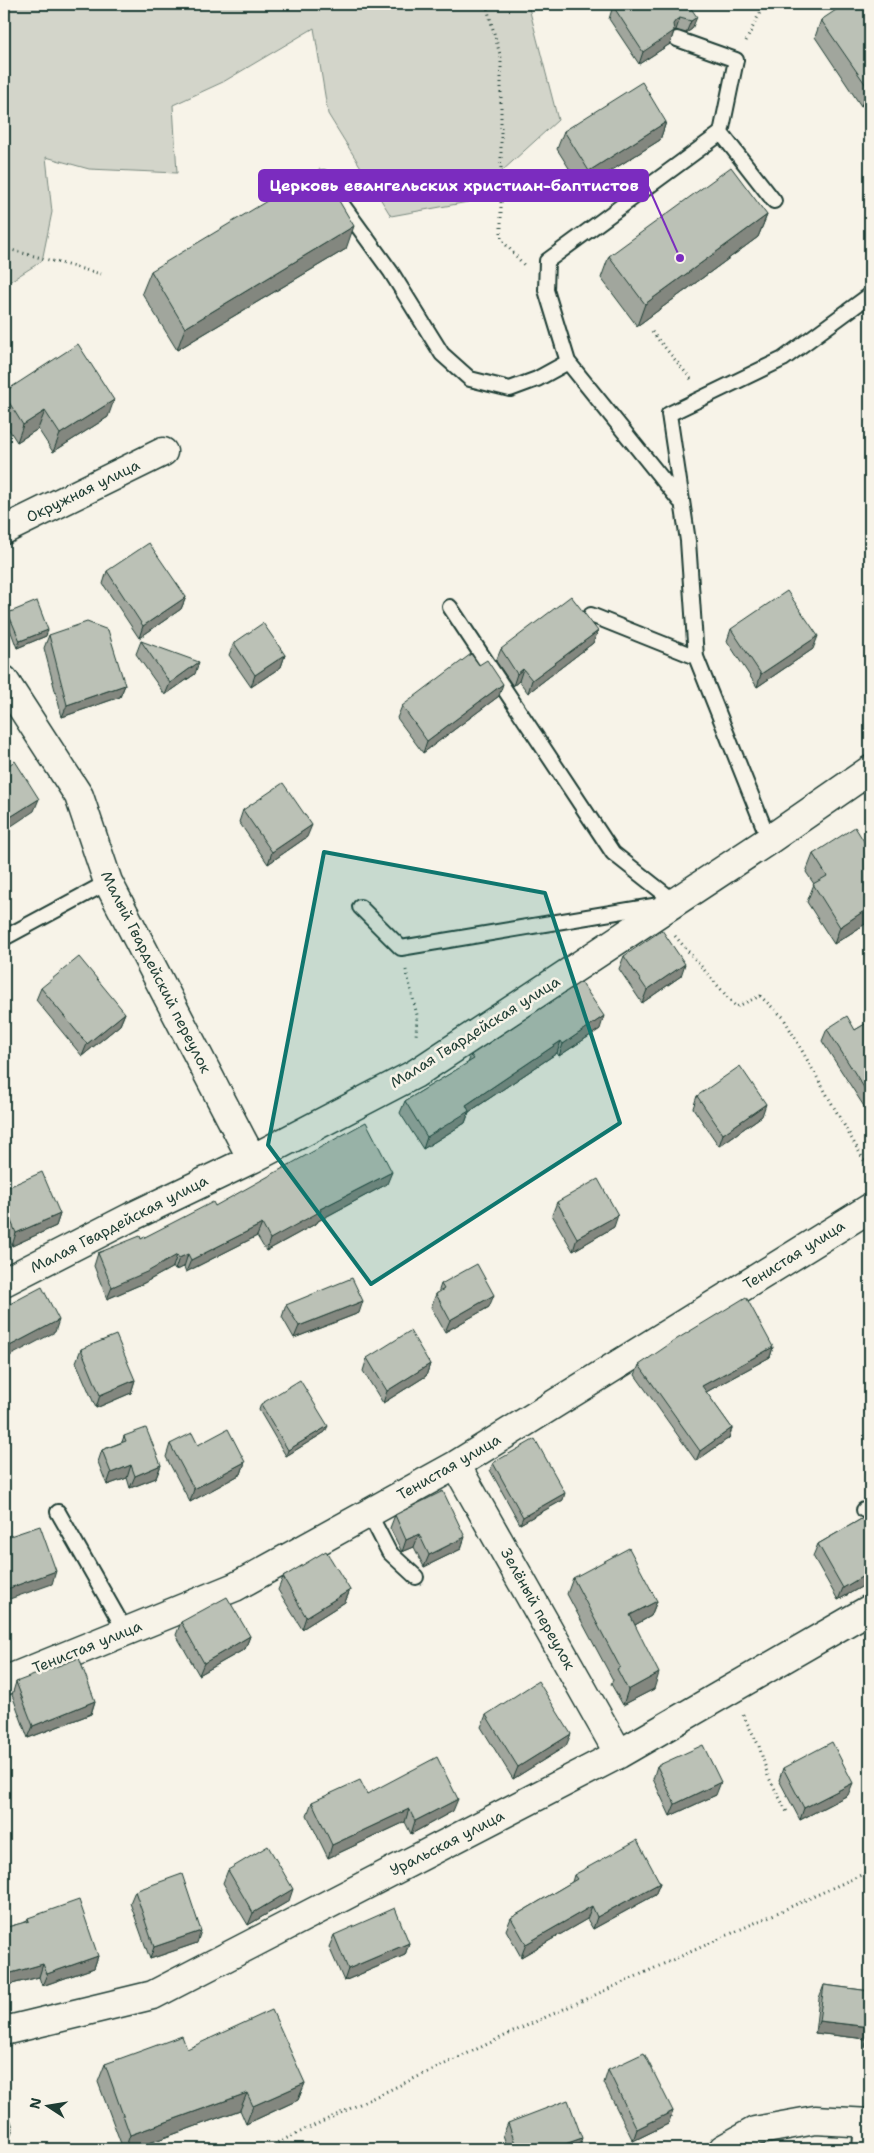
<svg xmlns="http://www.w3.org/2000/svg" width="874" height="2153" font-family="'Shantell Sans',sans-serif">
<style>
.green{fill:#d3d5ca;stroke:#79897f}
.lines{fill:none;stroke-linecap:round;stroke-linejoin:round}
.service-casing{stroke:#1f3d34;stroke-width:18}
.minor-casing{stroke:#1f3d34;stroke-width:31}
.path{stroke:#1f3d34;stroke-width:3;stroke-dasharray:1 4;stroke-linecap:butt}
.service{stroke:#f7f3e8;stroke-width:14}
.minor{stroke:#f7f3e8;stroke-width:28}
.wall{fill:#a1a69d;stroke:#1f3d34}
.shaded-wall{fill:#83877f;stroke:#1f3d34}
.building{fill:#bbc1b6;stroke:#1f3d34}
.marked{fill:#0f766e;fill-opacity:0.2;stroke:#0f766e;stroke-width:4;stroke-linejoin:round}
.labels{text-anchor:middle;stroke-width:5;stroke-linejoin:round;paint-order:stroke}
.street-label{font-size:15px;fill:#1f3d34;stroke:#f7f3e8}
.leader{fill:none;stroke:#7b2cbf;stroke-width:2}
.callout-dot{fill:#7b2cbf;stroke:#f7f3e8;stroke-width:2}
.callout{fill:#7b2cbf;stroke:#7b2cbf;stroke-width:2}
.callout-label{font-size:16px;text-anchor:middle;font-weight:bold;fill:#fff}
</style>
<rect width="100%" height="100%" fill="#f7f3e8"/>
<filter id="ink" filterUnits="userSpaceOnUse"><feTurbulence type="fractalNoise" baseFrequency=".02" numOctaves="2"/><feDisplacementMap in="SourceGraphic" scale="10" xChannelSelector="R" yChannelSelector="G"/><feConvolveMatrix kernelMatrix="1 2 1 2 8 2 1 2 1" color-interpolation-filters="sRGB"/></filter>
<g filter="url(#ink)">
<path class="green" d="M4 4H528L558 120 468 202 391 216 328 114 314 28 223 82 173 105 177 173 89 169 46 157 52 212 42 261 4 285Z"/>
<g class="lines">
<g class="service-casing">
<path id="service" d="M677 39 736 60 721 133
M323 178 391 272 442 354 470 379 510 389 537 379 568 362 546 290 547 261 721 133 774 201
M568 362 680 501
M450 607 613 853 675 902
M591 615 696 657
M769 840 696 657 688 541 669 414 783 359 870 295
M360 907 401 948 659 905
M4 938 108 882
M864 1510H870
M58 1512 126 1632
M369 1513 389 1552 416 1577
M860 2149 862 2122"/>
</g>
<g class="minor-casing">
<path id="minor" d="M4 530 163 452
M4 680 79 796 108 882 252 1159
M4 1282 131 1217 252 1159 415 1074 769 840 870 770
M456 1465 619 1754
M4 1681 235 1587 456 1465 870 1208
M4 2031 153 1995 619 1754 870 1609
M723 2149 755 2131 815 2120 870 2123"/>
</g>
<path class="path" d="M486 4 501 58V239L524 265
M746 41 764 4
M4 248 101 274
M652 332 691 379
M675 936 736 1007 760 996 783 1017 870 1171
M406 970 417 1015 416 1038
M743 1715 759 1746 768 1776 787 1812
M264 2149 526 2026 870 1871"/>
<use href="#service" class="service"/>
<use href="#minor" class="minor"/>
</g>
<path class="wall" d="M688 4 692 29 686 33 676 30 674 31 670 44 639 64 609 19 613 6Z
M870 4V100L861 106 815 37 821 20Z
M666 122 660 140 582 189 557 149 564 131Z
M767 215 758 237 637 326 601 278 609 256Z
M346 249 177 350 142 293 151 271Z
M4 392 108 417 53 452 38 429 17 442 4 422Z
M107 571 186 597 181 609 139 638 103 584Z
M870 577V592L867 587Z
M8 613 46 636 17 648 6 619Z
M731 629 813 649 757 687 727 641Z
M598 631 593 643 528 693 519 681 513 686 496 661 501 649Z
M49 635 125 685 120 697 62 717 44 648Z
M141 641 195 674 165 695 136 654Z
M234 643 285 655 281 667 251 687 229 655Z
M499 696 423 753 397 718 402 706Z
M243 810 307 837 268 864 239 822Z
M870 851V921L834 944 807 902 814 884 806 872 813 854Z
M624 956 681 976 642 1003 619 969Z
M41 988 125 1013 120 1025 82 1056 36 1000Z
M870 1021V1109L867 1111 822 1041 827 1029 855 1030Z
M600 1029 559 1056 557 1053 469 1112 465 1123 423 1149 400 1113 405 1101 468 1063 471 1055Z
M697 1096 762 1116 719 1146 693 1108Z
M387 1184 318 1221 317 1223 266 1251 257 1236 186 1272 184 1267 175 1270 173 1267 144 1283 107 1299 94 1266 98 1253 141 1239 215 1206Z
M4 1189 60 1214 56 1226 12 1246 4 1227Z
M557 1202 614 1227 573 1251 552 1215Z
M441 1284 489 1307 445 1332 431 1307 436 1294 438 1293Z
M286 1305 359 1313 294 1338 282 1317Z
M773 1347 770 1357 706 1392 732 1428 729 1438 696 1461 635 1375 639 1365Z
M81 1349 135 1380 131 1393 96 1408 76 1362Z
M367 1358 430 1364 426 1376 383 1403 363 1371Z
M261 1404 325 1432 286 1456 259 1410Z
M124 1436 161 1465 156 1478 130 1488 127 1478 107 1485 98 1462 102 1450 122 1442Z
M170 1444 198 1445 245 1462 241 1474 190 1502 166 1457Z
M493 1463 563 1500 520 1524 490 1470Z
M870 1514V1582L838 1600 813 1556 818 1544Z
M395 1515 461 1549 424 1567 414 1547 402 1552 390 1528Z
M283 1577 350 1590 345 1602 302 1629 278 1590Z
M573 1578 657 1601 651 1616 635 1625 654 1689 623 1705 611 1684 613 1680 567 1594Z
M181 1622 250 1636 245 1649 199 1675 176 1635Z
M16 1682 95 1701 91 1714 28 1738 12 1695Z
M486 1715 566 1746 513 1779 481 1727Z
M657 1766 716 1795 670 1816 653 1779Z
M783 1768 848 1795 800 1820 779 1780Z
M367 1794 453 1811 411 1834 405 1822 328 1858 307 1815 312 1802Z
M228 1870 289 1901 248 1925 223 1883Z
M574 1875 660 1883 655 1895 593 1929 587 1919 521 1957 506 1930 511 1918 572 1882Z
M135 1891 197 1943 150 1959 130 1903Z
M28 1918 98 1956 94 1968 42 1986 39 1977 4 1986V1928L26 1922Z
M334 1935 409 1943 405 1955 344 1981 329 1947Z
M824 1985 870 1991V2048L865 2047 866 2039 815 2033 819 1998Z
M187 2049 305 2083 298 2100 246 2124 240 2110 133 2149H123L98 2082 105 2064Z
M608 2070 673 2111 668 2124 633 2141 604 2083Z
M508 2123 578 2149H508L503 2135Z"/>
<path class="shaded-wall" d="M697 17 692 29 686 33 691 21Z
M680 18 676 30 672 32 674 31 670 44 639 64 643 52 673 24 676 20Z
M870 86V100L861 106 868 88Z
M666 122 660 140 582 189 589 171Z
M767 215 758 237 637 326 645 304Z
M354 226 346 249 177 350 185 328Z
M114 400 108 417 53 452 60 434Z
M45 411 38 429 17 442 23 425Z
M186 597 181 609 139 638 143 626Z
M48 630 46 636 17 648 20 641Z
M598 631 593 643 528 693 532 680Z
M818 636 813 649 757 687 761 674Z
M285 655 281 667 251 687 255 675Z
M199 662 195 674 165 695 170 683Z
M523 669 519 681 513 686 517 674Z
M503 684 499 696 423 753 427 741Z
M125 685 120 697 62 717 67 705Z
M39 799 34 811 4 831V821Z
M312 825 307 837 268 864 272 852Z
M870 907V921L834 944 840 927Z
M685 964 681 976 642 1003 647 990Z
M125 1013 120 1025 82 1056 87 1044Z
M604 1016 600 1029 559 1056 563 1044Z
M561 1041 557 1053 469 1112 465 1123 423 1149 427 1137 466 1105Z
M870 1101V1109L867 1111Z
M766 1104 762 1116 719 1146 723 1134Z
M392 1172 387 1184 318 1221 317 1223 266 1251 270 1239 320 1209Z
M60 1214 56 1226 12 1246 16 1233Z
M618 1215 614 1227 573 1251 577 1238Z
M262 1224 257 1236 186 1272 191 1260Z
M188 1254 184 1267 175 1270 179 1258Z
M177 1255 173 1267 144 1283 107 1299 112 1287Z
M494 1295 489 1307 445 1332 450 1320Z
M363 1301 359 1313 294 1338 299 1326Z
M59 1320 55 1332 4 1359V1349Z
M773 1347 770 1357 699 1396 702 1386Z
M430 1364 426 1376 383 1403 387 1391Z
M135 1380 131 1393 96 1408 100 1395Z
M328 1426 325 1432 286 1456 288 1450Z
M732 1428 729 1438 696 1461 700 1451Z
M245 1462 241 1474 190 1502 194 1489Z
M131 1465 127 1478 107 1485 111 1473Z
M161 1465 156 1478 130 1488 135 1476Z
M565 1493 563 1500 520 1524 523 1517Z
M419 1534 414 1547 402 1552 406 1540Z
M465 1537 461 1549 424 1567 429 1555Z
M56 1571 52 1584 4 1601V1590Z
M870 1572V1582L838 1600 843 1588Z
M350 1590 345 1602 302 1629 306 1617Z
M657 1601 651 1616 624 1631 630 1615Z
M250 1636 245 1649 199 1675 204 1663Z
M659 1673 654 1689 623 1705 628 1690Z
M95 1701 91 1714 28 1738 33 1726Z
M571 1734 566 1746 513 1779 518 1767Z
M721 1782 716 1795 670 1816 675 1804Z
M853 1783 848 1795 800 1820 804 1808Z
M458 1799 453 1811 411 1834 415 1821Z
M409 1809 405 1822 328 1858 332 1845Z
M660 1883 655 1895 593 1929 597 1917Z
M293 1889 289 1901 248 1925 253 1913Z
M592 1906 587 1919 521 1957 526 1944Z
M201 1931 197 1943 150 1959 154 1947Z
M409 1943 405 1955 344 1981 348 1969Z
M98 1956 94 1968 42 1986 47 1974Z
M43 1964 39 1977 4 1986V1975Z
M819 2021 870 2027 866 2039 815 2033Z
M869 2035H870V2048L865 2047Z
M305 2083 298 2100 246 2124 253 2106Z
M247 2093 240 2110 133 2149H125L130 2135Z
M673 2111 668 2124 633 2141 637 2129Z
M13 2128 9 2140 4 2142V2131Z
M582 2138 578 2149H551Z"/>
<path class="building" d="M617 4H688L697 17 691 21 680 18 676 20 673 24 674 31 643 52 613 6Z
M845 4H870V86L868 88 821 20Z
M642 82 666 122 589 171 564 131Z
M731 167 767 215 645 304 609 256Z
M320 169 354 226 185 328 151 271Z
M78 344 114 400 60 434 45 411 23 425 4 394V392Z
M149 543 186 597 143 626 107 571Z
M787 591 818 636 761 674 731 629Z
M571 596 598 631 532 680 523 669 517 674 501 649Z
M37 601 48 630 20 641 8 613Z
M87 622 108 630 125 685 67 705 49 635Z
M263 623 285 655 255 675 234 643Z
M141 641 199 662 170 683Z
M471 654 479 665 487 660 503 684 427 741 402 706Z
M15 761 39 799 4 821V768Z
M283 783 312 825 272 852 243 810Z
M855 827 870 851V907L840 927 813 884 827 876 813 854Z
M662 930 685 964 647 990 624 956Z
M79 957 125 1013 87 1044 41 988Z
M581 982 604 1016 563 1044 561 1041 466 1105 469 1111 427 1137 405 1101 474 1059 471 1055Z
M847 1016 855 1030 870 1021V1097L827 1029Z
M740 1066 766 1104 723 1134 697 1096Z
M366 1122 392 1172 320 1209 321 1211 270 1239 262 1224 191 1260 188 1254 179 1258 177 1255 149 1271 112 1287 98 1253 140 1236 141 1239 213 1202 215 1206Z
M42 1172 60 1214 16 1233 4 1204V1189Z
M598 1179 618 1215 577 1238 557 1202Z
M477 1264 494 1295 450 1320 436 1294 444 1289 441 1284Z
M352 1278 363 1301 299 1326 286 1305Z
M42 1287 59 1320 4 1349V1307Z
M746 1297 773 1347 702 1386 732 1428 700 1451 639 1365 677 1339Z
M410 1331 430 1364 387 1391 367 1358Z
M116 1335 135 1380 100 1395 81 1349Z
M300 1380 328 1426 288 1450 261 1404Z
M146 1428 161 1465 135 1476 131 1465 111 1473 102 1450 126 1441 124 1436Z
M228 1429 245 1462 194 1489 170 1444 192 1433 198 1445Z
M535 1439 565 1493 523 1517 493 1463Z
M443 1491 465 1537 429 1555 419 1534 406 1540 395 1515Z
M870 1514V1572L843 1588 818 1544Z
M40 1526 56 1571 4 1590V1538Z
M629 1548 657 1601 630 1615 659 1673 628 1690 617 1669 620 1667 573 1578Z
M326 1551 350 1590 306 1617 283 1577Z
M227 1597 250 1636 204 1663 181 1622Z
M79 1658 95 1701 33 1726 16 1682Z
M538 1681 571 1734 518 1767 486 1715Z
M832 1742 853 1783 804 1808 783 1768Z
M703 1745 721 1782 675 1804 657 1766Z
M437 1757 458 1799 415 1821 409 1809 332 1845 312 1802 360 1780 367 1794Z
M637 1840 660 1883 597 1917 592 1906 526 1944 511 1918 577 1879 574 1875Z
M268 1846 293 1889 253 1913 228 1870Z
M182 1874 201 1931 154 1947 135 1891Z
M79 1900 98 1956 47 1974 43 1964 4 1975V1928L29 1921 28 1918Z
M395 1908 409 1943 348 1969 334 1935Z
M824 1985 870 1991V2035H869L870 2027 819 2021Z
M272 2010 305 2083 253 2106 247 2093 130 2135 105 2064 182 2036 187 2049Z
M644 2053 673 2111 637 2129 608 2070Z
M4 2098 13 2128 4 2131Z
M568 2100 582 2138 551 2149H517L508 2123Z"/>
</g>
<path class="marked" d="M324 852 545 893 620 1123 371 1284 268 1145Z"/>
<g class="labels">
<g class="street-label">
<text transform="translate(83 491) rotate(-26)" y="5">Окружная улица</text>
<text transform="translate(156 972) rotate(63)" y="5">Малый Гвардейский переулок</text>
<text transform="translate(475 1032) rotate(-32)" y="5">Малая Гвардейская улица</text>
<text transform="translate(119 1224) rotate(-27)" y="5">Малая Гвардейская улица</text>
<text transform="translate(794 1255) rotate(-32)" y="5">Тенистая улица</text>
<text transform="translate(449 1467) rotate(-30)" y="5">Тенистая улица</text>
<text transform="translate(538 1609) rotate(61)" y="5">Зелёный переулок</text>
<text transform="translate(87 1647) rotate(-22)" y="5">Тенистая улица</text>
<text transform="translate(447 1843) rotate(-27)" y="5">Уральская улица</text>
</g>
</g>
<path class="leader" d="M680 258L648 186"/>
<circle class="callout-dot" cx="680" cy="258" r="5"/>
<rect class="callout" x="259" y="170" width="389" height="31" rx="5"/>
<g class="callout-label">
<text x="454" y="191">Церковь евангельских христиан-баптистов</text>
</g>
<rect width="874" height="2153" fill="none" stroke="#f7f3e8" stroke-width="20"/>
<rect x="10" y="10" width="854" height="2133" fill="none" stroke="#1f3d34" stroke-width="2" filter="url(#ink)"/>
<g transform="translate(48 2106) rotate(282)" stroke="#f7f3e8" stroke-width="4" paint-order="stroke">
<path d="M0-4L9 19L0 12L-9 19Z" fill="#1f3d34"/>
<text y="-8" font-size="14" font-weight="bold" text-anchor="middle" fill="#1f3d34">N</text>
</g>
</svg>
